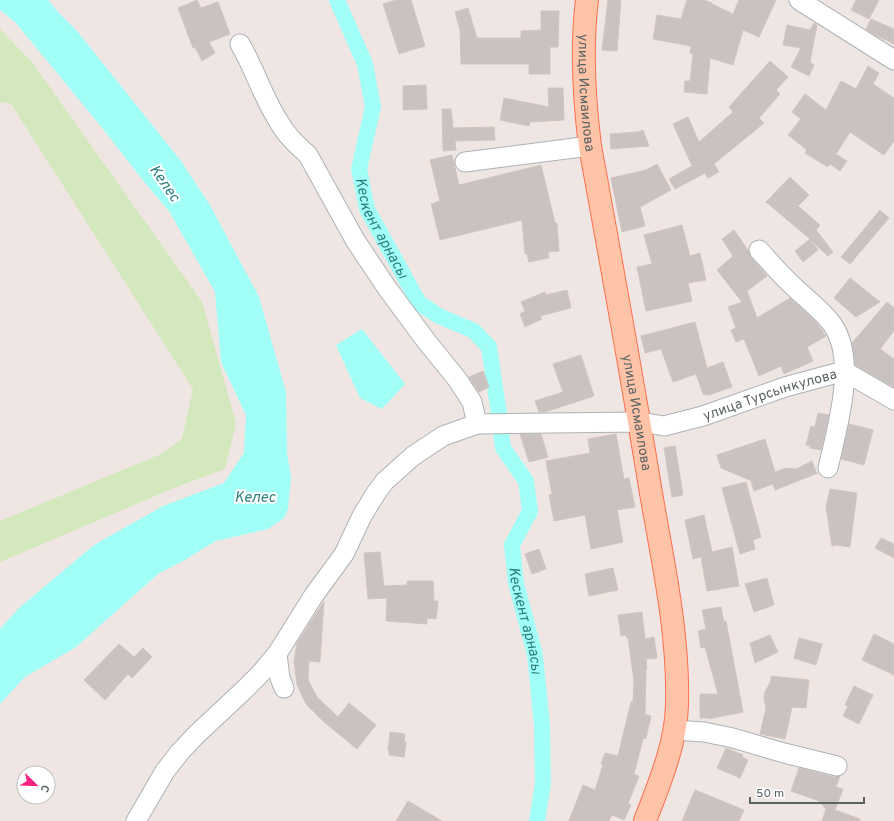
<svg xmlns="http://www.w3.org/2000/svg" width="894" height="821" font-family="Overpass,sans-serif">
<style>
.green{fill:#d4e8bd}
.water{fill:#a2fff7}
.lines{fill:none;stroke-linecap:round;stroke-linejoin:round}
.canal{stroke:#a2fff7;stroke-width:16}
.building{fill:#cac2c0;stroke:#d4c4c0}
.minor-casing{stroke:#acb3b4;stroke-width:21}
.major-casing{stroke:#fc704f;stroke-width:24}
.minor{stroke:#fff;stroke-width:19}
.major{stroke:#ffc3a7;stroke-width:22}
.labels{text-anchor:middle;stroke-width:4;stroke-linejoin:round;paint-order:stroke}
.street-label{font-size:14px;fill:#5b6465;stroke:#fff}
.water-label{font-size:15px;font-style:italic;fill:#2b8180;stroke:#fff}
</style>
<rect width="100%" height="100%" fill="#efe6e3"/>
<path class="green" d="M0 29 32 62 202 302 236 423 225 469 179 486 0 562V521L161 454 182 439 193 389 11 104 0 102Z"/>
<path class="water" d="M0 0H48L58 12 77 31 181 161 210 205 259 297 286 392 287 453 291 477 288 509 284 518 268 529 216 541 183 561 158 574 76 647 25 677 0 704V629L19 608 94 545 163 506 224 483 244 453 246 415 221 362 215 292 169 211 145 183 103 129 15 22 0 10Z
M362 329 405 384 382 409 360 398 336 345Z"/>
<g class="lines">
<g class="canal">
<path id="s1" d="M337 0 365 64 373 107 359 169 367 209 419 303 439 316 474 331 489 347 500 420"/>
<path id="s2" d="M501 431 503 448 526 481 530 511 512 545 516 583 535 655 542 726 543 783 537 821"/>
</g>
</g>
<path class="building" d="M197 0 201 8 218 2 230 34 209 42 215 53 202 61 195 47 193 48 178 8Z
M396 0H411L425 46 399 54 383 4Z
M608 0H621L617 51 602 50Z
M687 0H704L712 3V4L733 14 739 0H776L759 37 743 30 733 65 710 58 707 94 684 92 685 81H690L693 54 690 53 691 46 653 39 657 15 681 19Z
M856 0H879L869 19 851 10Z
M468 8 477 38H521V31L541 30V11H559L558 47H550V74H529V64H461L460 30 455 12Z
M871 19 894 29V44L877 36 866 29Z
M814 23 817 25 810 62 814 65 809 76 791 67 801 48 783 45 787 25 810 30Z
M770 61 788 77 776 90 780 94 759 118 764 123 714 164 719 172 708 178 705 173 675 189 669 179 692 166 673 124 688 117 699 142 733 112 729 107Z
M868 66 879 73 873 84 894 98V141L884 155 850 132 836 154 847 161 840 171 830 164 828 167 805 153 807 150 788 135 801 119 792 112 805 94 826 110 841 81 856 89Z
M426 85 427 109 403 110V86Z
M548 88H563L564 120 530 122 529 126 500 120 504 98 549 107Z
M442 109H451L453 128 494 127 495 140 455 141 456 150 443 151Z
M643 130 649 146 611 149 610 134 638 132Z
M452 155 459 185 541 165 555 223H557L559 251 548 252 549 258 529 262 527 254H525L522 220 440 240 431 204 440 201 430 160Z
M657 164 671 190 640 207 645 226 622 232 611 178 646 170Z
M790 177 809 195 798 206 820 225 816 230 833 252 828 256 810 240 818 250 803 262 795 251 810 239 766 202Z
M880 210 889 218 850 264 841 257Z
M682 225 690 256 700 253 706 280 688 283 692 301 646 311 637 267 652 264 644 235Z
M734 230 748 250 751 257 767 276 747 291 757 318 790 298 815 321 826 336 807 347 813 361 784 374 781 366 759 376 744 339 736 342 731 330 736 328 728 307 742 302 717 270 733 256 722 239Z
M850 278 880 302 856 317 834 298Z
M567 290 571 308 540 316 542 319 525 327 520 314 525 311 521 302 545 292 546 295Z
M887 302 894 308V331L880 349 894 359V387L855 365 852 343Z
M695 322 707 368 723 362 732 387 709 395 703 394 696 374 673 382 661 349 645 353 641 336Z
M581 355 594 396 545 412H539L535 401 563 392 553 364Z
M483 371 489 387 479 392 469 377Z
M818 413 829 415 821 450 810 448 811 446 806 445 811 426 815 427Z
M849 424 873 430 864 465 841 459Z
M520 434H541L548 457 529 462Z
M616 434 624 479 629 478 635 507 617 510 623 542 591 549 585 515 554 521 549 495 552 494 546 461 590 453 588 439Z
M765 439 775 472 786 468 796 469 812 461 816 472 818 473 775 490 773 484 754 491 751 481H752L721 468 717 455Z
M675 446 683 495 672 497 664 448Z
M746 482 761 537 753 540 755 549 740 554 722 488Z
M830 489 857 493 850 547 837 545 832 546 826 507Z
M704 515 712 552 732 547 739 586 707 591 701 557 693 559 685 520Z
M881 538 894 544V558L875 548Z
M539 549 546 569 532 574 525 554Z
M380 552 384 586 407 585V581H433L434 601H438L436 619 427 618V624L386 621 387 598 368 599 364 553Z
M613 568 618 590 589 596 585 574Z
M767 578 774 605 754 612 745 584Z
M324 601 320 662 309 661 308 680 317 697 338 717 349 703 376 725 357 749 324 722 306 704 297 685 294 661 297 643Z
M721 607 724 622 726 621 743 712 708 719V718H700V694H718L705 647 701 648 698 631 706 629 702 610Z
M642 612 645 639 654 637 657 658 646 659 647 669H646L645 714 651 716 646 738 643 739 634 774 639 776 628 804 631 805 624 820 612 815 609 821H569L583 785 595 790 603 765 601 764 605 753 618 756 631 702H633L634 681 628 638H627L626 635 621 636 618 615Z
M874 634 894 644V675L862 660Z
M770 635 778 652 755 663 750 643Z
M799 638 822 644 816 665 794 658Z
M119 644 134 657 143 648 152 657 132 678 128 674 105 700 84 680Z
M771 676 809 680 806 708 792 707 785 739 760 734 766 708 764 698 765 692 771 681Z
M854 686 873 695 859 724 843 716 848 706 845 705Z
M390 732 405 734 404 742H406L404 757 389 755V750H388Z
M726 748 743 755 742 757 748 760 740 778 717 768Z
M799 768 834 777 840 776 836 787 843 789 835 810 860 819V821H822L826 809 819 801 791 791Z
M695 790 744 810 739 821H682Z
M408 801 442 821H396Z"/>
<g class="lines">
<g class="minor-casing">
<g id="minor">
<path d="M799 0 894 60"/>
<path d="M240 44C255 69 263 98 279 122 286 135 297 145 308 155L355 240 387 288 427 342 457 379 472 402 477 424"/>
<path d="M465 162 590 146"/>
<path d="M759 250C770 262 780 274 792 285 805 298 821 309 832 324 858 360 837 428 828 468"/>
<path d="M277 654 280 678 284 688"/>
<path d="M674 730 704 732 733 738 784 753 837 766"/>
<path id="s3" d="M136 821 165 771 180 752 197 734 243 691 260 674 277 654 314 595 344 554 362 516 376 493 385 481 413 456 443 436 477 424 640 422 664 426 703 416 785 387 844 371 894 400"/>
</g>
</g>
<g class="major-casing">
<g id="major">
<path id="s4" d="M587 0C581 48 584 98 590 146 611 261 632 377 651 493 663 563 679 634 677 705 676 745 659 784 645 821"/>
</g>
</g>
<use href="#minor" class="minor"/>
<use href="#major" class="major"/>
</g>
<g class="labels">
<g class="street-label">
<text dy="5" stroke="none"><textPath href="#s4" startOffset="93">улица Исмаилова</textPath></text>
<text dy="5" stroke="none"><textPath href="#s3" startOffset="832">улица Турсынкулова</textPath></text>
<text dy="5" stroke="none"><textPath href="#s4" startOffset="417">улица Исмаилова</textPath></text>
</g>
<g class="water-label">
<text transform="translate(165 183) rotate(55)" y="5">Келес</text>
<text dy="5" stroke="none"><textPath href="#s1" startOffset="241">Кескент арнасы</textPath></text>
<text x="255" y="502">Келес</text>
<text dy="5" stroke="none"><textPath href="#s2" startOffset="203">Кескент арнасы</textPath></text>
</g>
</g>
<g transform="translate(36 785) rotate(113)"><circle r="19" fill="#ffffff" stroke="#bdc1c1"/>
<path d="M0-3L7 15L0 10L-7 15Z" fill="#f62280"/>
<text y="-6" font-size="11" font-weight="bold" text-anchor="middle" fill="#5b6465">С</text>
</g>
<path d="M750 797v6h114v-6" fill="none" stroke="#5b6465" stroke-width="2"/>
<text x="756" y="797" font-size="12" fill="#5b6465" stroke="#ffffff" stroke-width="3" paint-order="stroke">50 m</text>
</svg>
